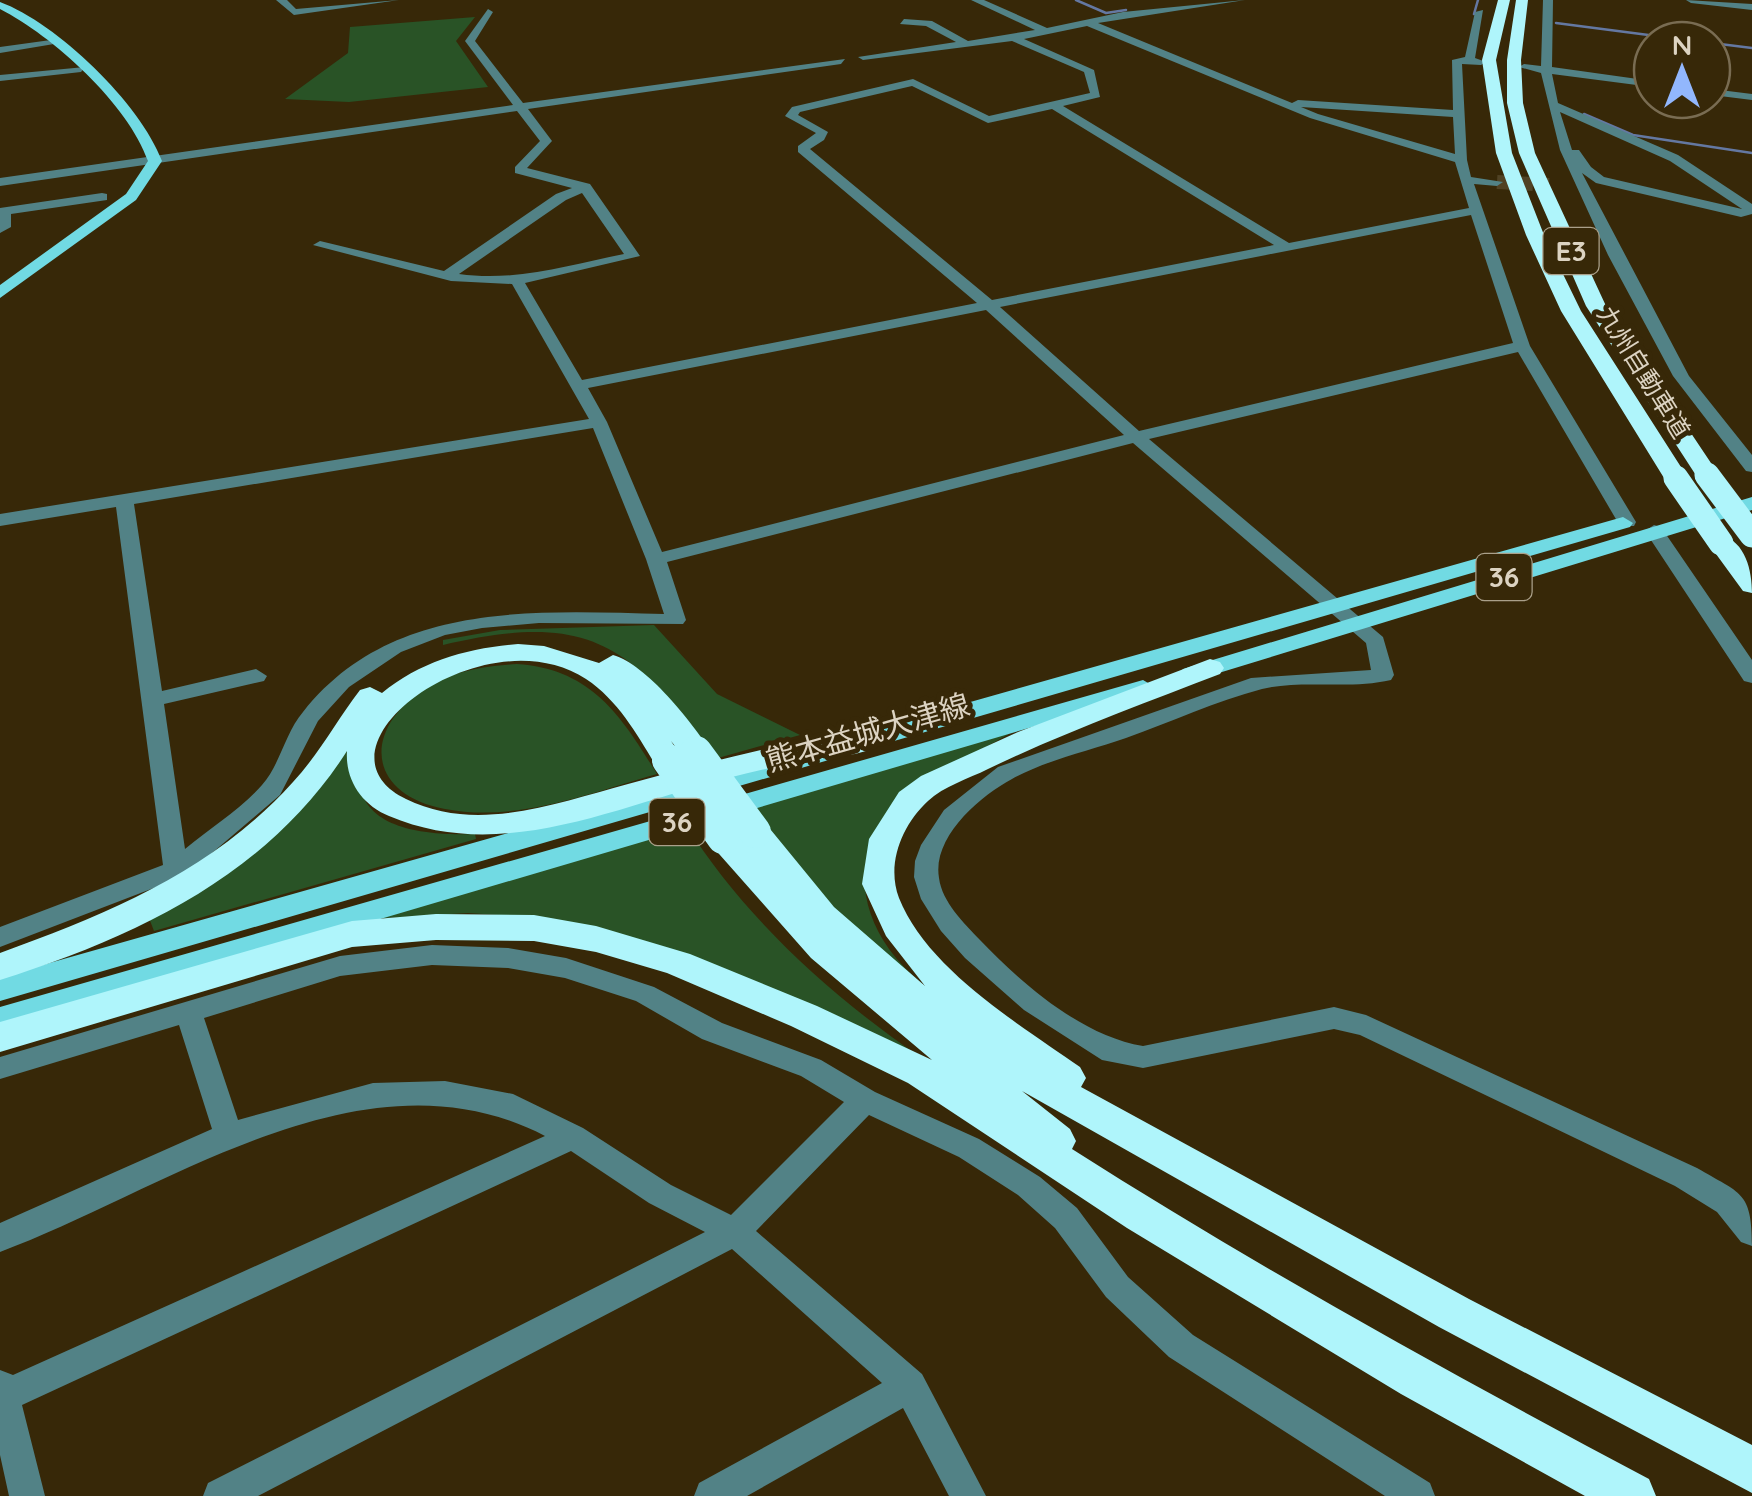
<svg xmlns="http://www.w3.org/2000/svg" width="1752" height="1496" font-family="Quicksand,'Noto Sans JP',sans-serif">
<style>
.green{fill:#295326}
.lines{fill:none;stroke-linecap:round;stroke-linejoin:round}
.stream{stroke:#6478a2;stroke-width:2.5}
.minor-tunnel{stroke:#504224;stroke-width:14;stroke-dasharray:14 8;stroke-linecap:butt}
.minor{fill:#528286;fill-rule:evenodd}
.major{fill:#71dae3;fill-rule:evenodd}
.highway{fill:#aff5fb;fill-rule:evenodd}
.highway-bridge-far1{stroke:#aff5fb;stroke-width:25}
.highway-bridge{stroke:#aff5fb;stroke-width:32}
.labels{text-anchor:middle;stroke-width:10;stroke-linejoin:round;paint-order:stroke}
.far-street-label{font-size:25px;fill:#dcd3c2;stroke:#372808}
.shield{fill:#372808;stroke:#aaa08a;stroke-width:2.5}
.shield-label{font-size:28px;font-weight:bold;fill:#dcd3c2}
.street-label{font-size:30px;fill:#dcd3c2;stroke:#372808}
</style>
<rect width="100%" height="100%" fill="#372808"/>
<path class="green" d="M475 17 456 41 488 87 349 102 285 99 348 53 350 27Z
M654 625 717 694 800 735 711 760C634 642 586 611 443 645V640L500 630Z
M517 664C591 669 621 715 657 774 590 793 516 823 445 809 365 794 362 727 428 687 455 670 487 666 517 664Z
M354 727C356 747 355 772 361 791 374 834 440 835 475 834L476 839 154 931 149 918 163 912Z
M1009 734C977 753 938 769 909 793 857 833 851 896 889 949 916 986 960 1013 995 1040L889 968 741 808 991 736Z
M686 825C745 918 830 995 920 1057L543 918 468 913 370 919Z"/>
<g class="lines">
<path class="stream" d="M1076 0 1106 13 1126 10
M1474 14 1478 0
M1556 23 1687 40
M1712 43 1752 48
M1584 114 1633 135 1752 153"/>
<path class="minor-tunnel" d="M1497 182 1549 185"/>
<path class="minor" d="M276 0H287L296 9 399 0 294 15Z
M971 0H984L1047 28 1123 12 1245 0 1098 23 1292 103 1298 100 1453 110 1452 60 1465 57 1475 12 1483 10 1475 58 1486 62 1481 65 1462 64 1467 160 1471 177 1503 182 1497 186 1474 184 1530 346 1636 522 1634 526H1620L1518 352 1149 439 1383 637 1394 675 1391 680C1348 690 1304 679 1262 689 1216 701 1171 722 1126 738 1089 751 1046 760 1012 779 980 796 932 837 939 878 942 902 964 923 980 940 1022 984 1082 1036 1143 1046L1334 1007 1366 1015 1697 1168C1741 1194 1752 1191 1752 1246L1741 1242 1717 1212 1675 1186 1360 1035 1334 1029 1143 1068 1102 1060 1024 1010 965 958 941 931 921 899 914 877 915 861 921 845 944 810 998 767 1251 678 1371 670 1366 643 1133 443 667 562 686 620 683 624 539 623 482 628 445 635 401 652 349 687 318 721 280 795 185 876 0 947V927L163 865 116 507 0 526V514L589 419 512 284 451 281 313 245 320 241 444 271 556 194 572 188 515 173V167L540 141 517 111 0 186V178L513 105 465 41 488 9 493 12 475 41 523 103 845 59 841 64 528 109 552 141 527 168 590 184 640 256 525 283 582 380 977 303 798 152V146L816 133 785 116 792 107 913 79 989 116 1090 93 1084 72 1012 41 863 60 858 57 956 42 926 26 900 24 904 19 932 21 968 41 1035 30ZM1087 26 1310 118 1455 162 1469 208 1289 243 1063 106 1100 97 1094 70 1024 39ZM912 86 988 123 1052 109 1274 245 992 300 810 149 824 140 828 132 798 115 800 112ZM1301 107 1453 117 1455 154 1318 114ZM582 193 624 254C569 265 516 282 459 274L566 200ZM1471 215 1513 343 1139 431 1000 307ZM986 310 1124 435 662 552 607 422 588 388ZM593 428 646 559 664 614C536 611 391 600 303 712 285 733 280 765 262 785 241 809 210 828 185 849L164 704 264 681 267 676 256 669 162 691 134 504Z
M1543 0H1553L1552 67 1652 81V87L1552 74 1558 103 1678 155 1752 204V214L1741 217 1596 183 1582 173 1689 376 1752 455V472L1746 471 1673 376 1608 255 1560 150 1541 73 1519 67 1524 64 1541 66ZM1560 112 1670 161 1742 209 1604 177 1591 167 1579 150H1572Z
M1686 0 1752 4V10L1691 3Z
M58 39 54 44 0 53V47Z
M85 67 81 72 0 81V75Z
M1712 89 1752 94V100L1712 95Z
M102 193 107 194V200L11 214V227L0 233V208Z
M1654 525 1661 527 1752 660V683L1744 681 1645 531Z
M432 945 508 948 566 958 654 987 722 1023 821 1060 875 1092 979 1139 1040 1177 1077 1208 1128 1277 1193 1335 1430 1483 1435 1496H1385L1169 1357 1106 1297 1055 1228 1018 1195 959 1157 869 1115 756 1231 922 1374 986 1496H949L903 1408 747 1496H694L699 1483 882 1383 732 1249 258 1496H203L208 1483 705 1232 649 1203 571 1151 22 1405 45 1496H9L0 1455V1370L13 1375 545 1136C364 1042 167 1190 0 1252V1223L212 1129 179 1025 0 1079V1057L340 956ZM432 965 508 968 565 978 636 1001 702 1039 801 1076 844 1102 731 1215 671 1185 583 1128 513 1094 445 1081 373 1083 238 1120 204 1018 340 976Z"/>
<path class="major" d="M0 2C57 23 141 104 162 161L136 200 0 298V285L126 194 148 161C128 104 53 36 0 9Z
M1752 497V510L1199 679 1191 681 1179 674 1183 669Z
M1623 517 1633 523 1630 527 0 1001V977Z
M1143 680 1155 687 1151 692 0 1031V1007Z"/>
<path class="highway" d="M1498 0H1510L1496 60 1512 153 1544 235 1581 311 1688 478 1684 483H1668L1664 478 1561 311 1526 235 1496 153 1482 60Z
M1516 0H1528L1521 60 1523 103 1535 153 1606 306 1719 475 1715 480H1699L1586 306 1519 153 1507 103V60Z
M1721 535C1746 542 1752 571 1752 593L1743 591 1708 543Z
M518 644 544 646 599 663 613 655C646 664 693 723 711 752L707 759C688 764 682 755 671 741L683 760 679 767H657C637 735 619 701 586 679 483 612 301 748 406 799 477 834 557 803 628 784 680 770 731 756 783 745 808 740 841 730 866 737L870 744 866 751 855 754C812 759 770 767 728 778 617 806 502 864 389 816 362 805 345 780 347 751 268 875 136 937 0 980V953C110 913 213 871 293 782 319 754 337 720 360 690L370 687 382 693C421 661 468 648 518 644Z
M1210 659 1220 662 1224 668 1220 674C1142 704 1063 733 988 769 968 779 944 786 928 801 902 825 886 864 899 898 927 969 1020 1025 1080 1067L1086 1078 1081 1087 1469 1299 1752 1445V1493L1439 1327 1022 1091 1070 1129 1076 1141 1072 1149C1259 1268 1453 1375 1649 1479L1656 1496H1585L1401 1394 1127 1228 908 1083 791 1026 667 973 596 952 534 941 436 940 352 947 0 1052V1022L352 921 436 914 534 915 596 926 690 954 817 1006 932 1060 811 958 712 846 707 838 712 830C728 825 734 830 745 842L739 832 744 824 755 821 766 824 834 907 925 986 886 936 862 884 869 839 899 792 921 776 1018 732Z"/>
<path class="highway-bridge-far1" d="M1707 475 1752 535
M1676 478 1721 543"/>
<path class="highway-bridge" d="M696 752 755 832
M668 760 723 838"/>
</g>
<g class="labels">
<g class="far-street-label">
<text transform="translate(1644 372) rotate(58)" y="9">九州自動車道</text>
</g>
<g class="shield">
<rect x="1543.5" y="228" width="55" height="46" rx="8"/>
<rect x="1476.5" y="554" width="55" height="46" rx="8"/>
<rect x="649.5" y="799" width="55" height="46" rx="8"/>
</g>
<g class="shield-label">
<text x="1571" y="261">E3</text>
<text x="1504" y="587">36</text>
<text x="677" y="832">36</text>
</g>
<g class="street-label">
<text transform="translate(868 733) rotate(-16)" y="10">熊本益城大津線</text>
</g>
</g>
<g transform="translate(1682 70)"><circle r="48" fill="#372808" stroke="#796c52" stroke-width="2.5"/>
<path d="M0-8L18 38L0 25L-18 38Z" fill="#92b7fd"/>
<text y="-15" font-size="28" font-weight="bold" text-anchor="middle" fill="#dcd3c2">N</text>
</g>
</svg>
